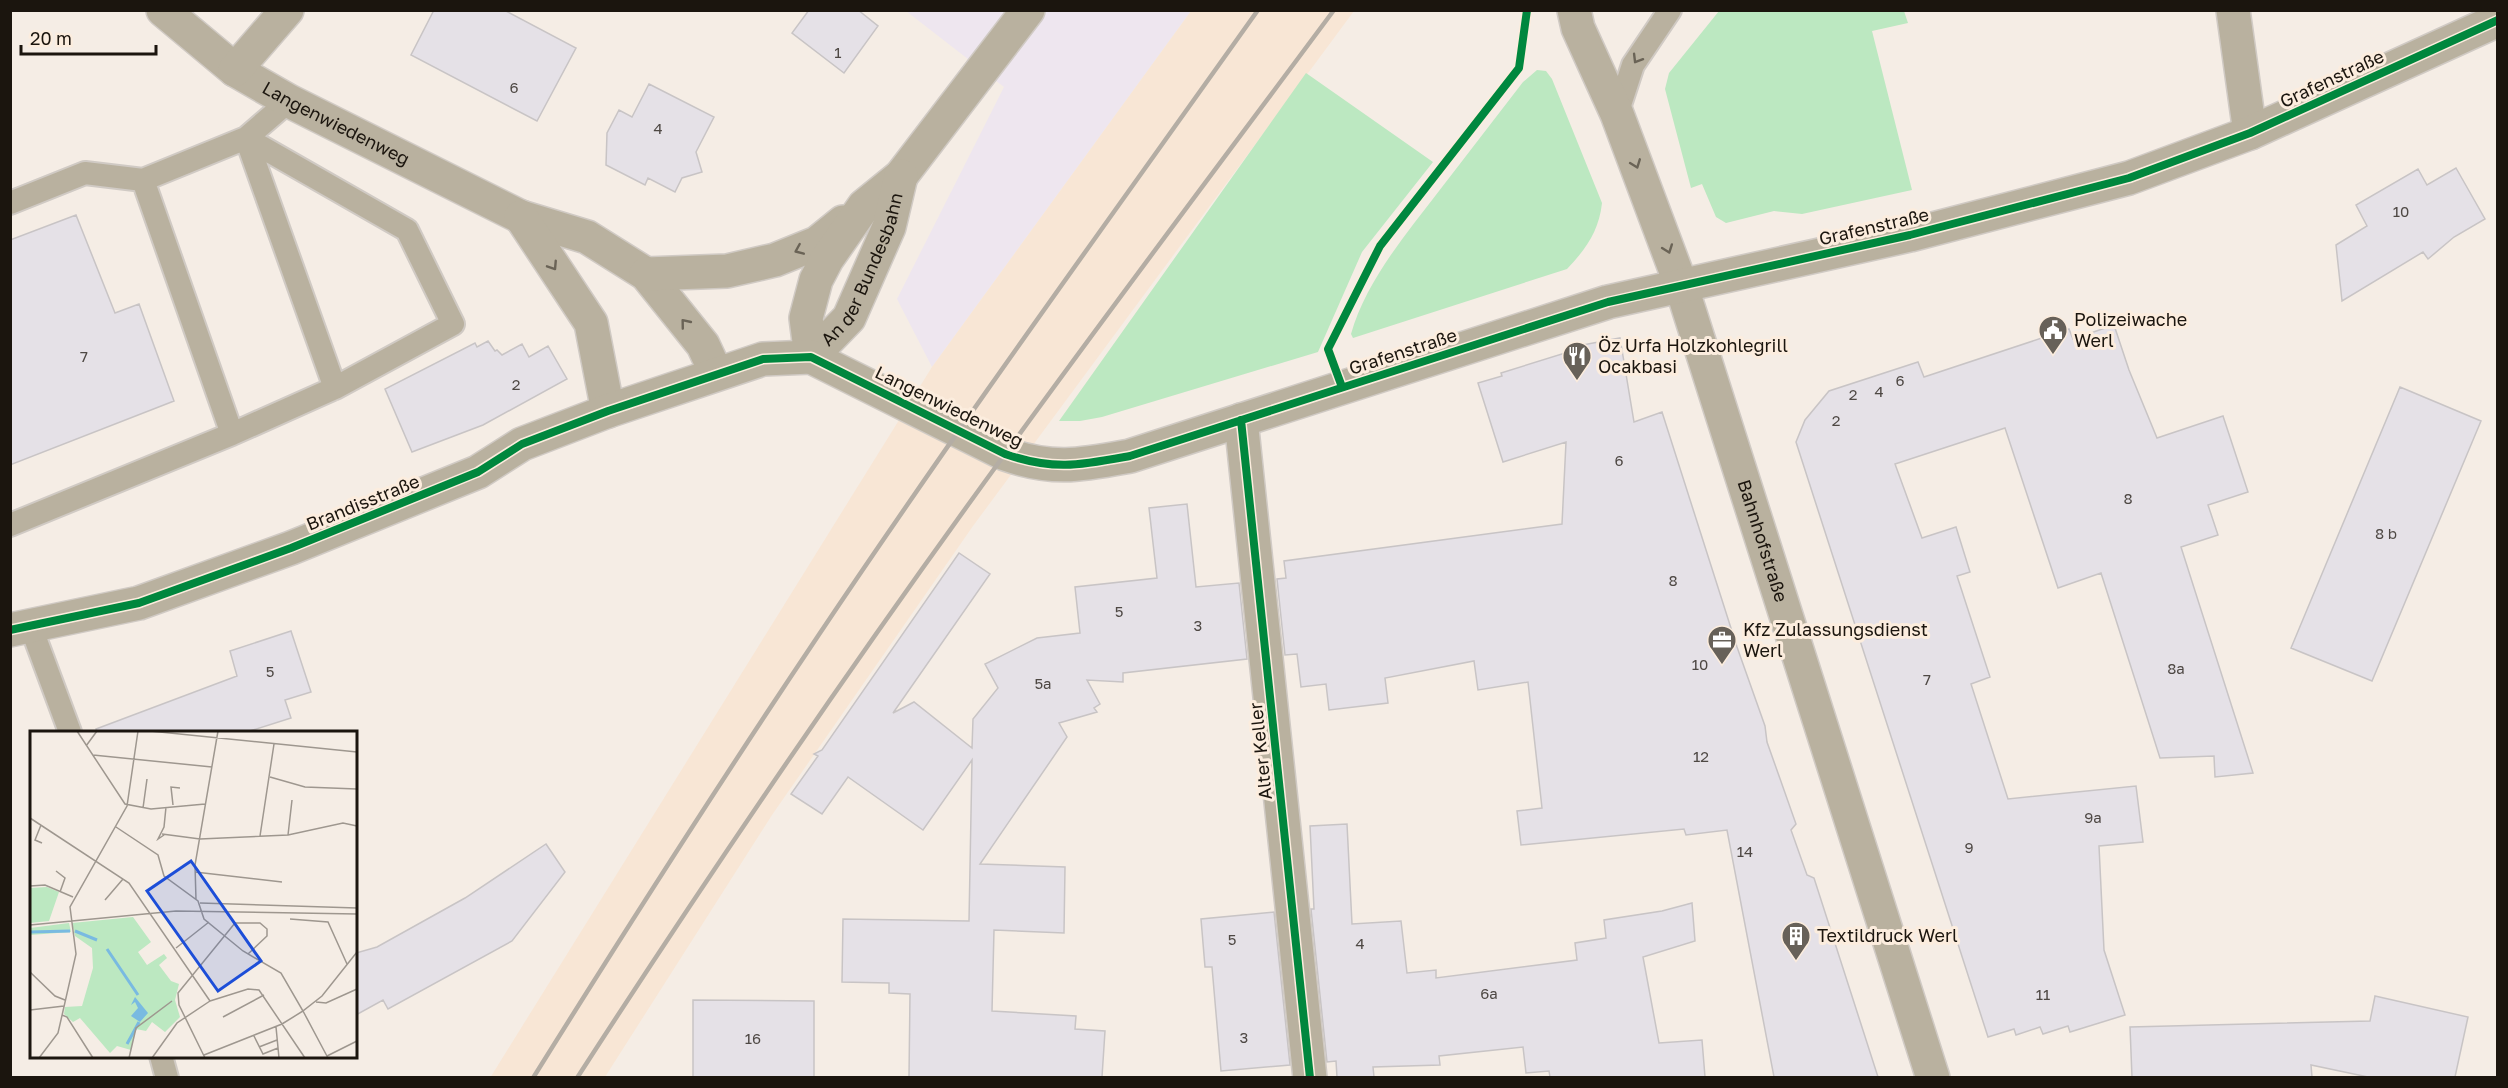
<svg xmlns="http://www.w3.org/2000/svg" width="2508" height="1088" font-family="'Golos Text',sans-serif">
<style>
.commercial{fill:#eee6ef}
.built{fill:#f8e6d5}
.green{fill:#bce8c1}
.building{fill:#e5e1e7;stroke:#c8c4c5;stroke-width:1.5}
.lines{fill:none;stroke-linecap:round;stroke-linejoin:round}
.service-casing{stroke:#d0cac4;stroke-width:26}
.minor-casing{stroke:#d0cac4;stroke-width:36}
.service{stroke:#b9b19f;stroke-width:22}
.minor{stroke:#b9b19f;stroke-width:33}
.rail{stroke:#b4ada4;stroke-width:4.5}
.cycleway-casing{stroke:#fcedde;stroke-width:11}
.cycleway{stroke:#00873e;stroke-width:8}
.oneway{stroke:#6a6356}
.labels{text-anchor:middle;stroke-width:6;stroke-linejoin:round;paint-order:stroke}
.number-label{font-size:15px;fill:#4e4844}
.street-label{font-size:18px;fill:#1b150e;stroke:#fcedde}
.poi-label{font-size:18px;fill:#1b150e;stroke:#fcedde;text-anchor:start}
.inset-river{fill:none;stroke:#79bae1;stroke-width:3}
.inset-road{fill:none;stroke:#9e978f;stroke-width:1.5}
.view{fill:#1d4ed8;fill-opacity:0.15;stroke:#1d4ed8;stroke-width:3}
.inset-edge{fill:none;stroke:#1b150e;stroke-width:3}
</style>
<rect width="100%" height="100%" fill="#f5ede5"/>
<path class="commercial" d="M906 11H1191L932 367 897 299 1004 87Z"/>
<path class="built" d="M1191 11H1354L973 526 772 815 605 1077 490 1078 932 367Z"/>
<path class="green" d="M1719 11H1904L1908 23 1872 31 1912 190 1802 214 1774 211 1726 223 1716 217 1702 184 1691 188 1665 89 1669 73Z
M1537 70 1546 71 1552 79 1602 203C1599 231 1586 249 1567 269L1353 338 1351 334C1366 281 1406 234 1439 191 1467 155 1495 118 1523 82Z
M1306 73 1433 162 1362 252 1318 352 1102 417 1080 421H1059Z"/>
<path class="building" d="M434 10H504L576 48 537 121 411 55Z
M809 10H858L878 26 844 73 792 33Z
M649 84 714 117 696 152 702 172 682 178 675 192 648 178 645 185 606 165 607 133 619 110 632 117Z
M2456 168 2485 219 2454 237 2428 259 2423 252 2342 301 2336 245 2367 226 2356 205 2418 169 2427 185Z
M76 215 115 313 139 304 174 401 10 465V240Z
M2114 325 2129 370 2157 438 2223 416 2248 492 2208 505 2218 535 2181 547 2253 773 2215 777 2214 756 2160 758 2101 573 2058 588 2005 428 1895 464 1922 538 1956 527 1970 572 1957 576 1990 677 1971 684 2008 799 2136 786 2143 842 2099 846 2104 950 2125 1015 2070 1032 2068 1026 2043 1034 2040 1027 2016 1035 2014 1029 1988 1037 1796 442 1805 420 1829 391 1918 362 1924 377 2069 329 2073 339Z
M1620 338 1634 422 1662 412 1737 647 1765 726 1767 742 1796 824 1791 830 1807 875 1814 878 1878 1077H1774L1727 830 1686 835 1684 829 1521 845 1517 811 1542 808 1528 682 1478 690 1474 661 1385 678 1388 703 1329 710 1326 684 1301 687 1297 654 1285 655 1277 579 1286 578 1284 561 1562 524 1566 442 1503 462 1478 383 1502 376 1501 373 1578 349 1577 346Z
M488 341 495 351 497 350 502 355 522 344 529 357 548 346 567 379 483 425 412 452 385 389 475 343 477 347Z
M2400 387 2481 421 2372 681 2291 648Z
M1187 504 1196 587 1239 583 1247 659 1123 673V682L1087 680 1100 704 1094 708 1097 712 1059 723 1067 737 980 864 1065 867 1064 933 994 930 992 1011 1076 1016 1075 1029 1105 1031 1102 1077H909L910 994 889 993V983L842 982 843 919 969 921 972 760 923 830 848 777 822 814 791 794 818 756 814 754 822 750 959 553 990 574 893 713 914 702 972 748 973 719 998 688 985 664 1037 638 1080 633 1075 587 1157 578 1149 508Z
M291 631 311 692 285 700 291 718 247 732H97L96 729 237 676 230 651Z
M1347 824 1352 924 1401 921 1407 973 1436 970V978L1577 960 1575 943 1606 938 1604 920 1662 911 1692 903 1695 941 1643 957 1659 1043 1702 1040 1705 1077H1550L1549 1071 1526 1073 1523 1047 1439 1056 1440 1065 1373 1067 1374 1077H1337L1336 1061 1327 1062 1311 909H1314L1310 826Z
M546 844 565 872 512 941 388 1009 383 1000 356 1015V953L377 947 465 898Z
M1274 912 1290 1065 1221 1071 1212 967H1205L1201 919Z
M2375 996 2468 1017 2455 1077H2368L2311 1065 2312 1077H2132L2130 1027 2370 1021Z
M693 1000 814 1001V1077H693Z"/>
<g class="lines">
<g class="service-casing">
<path id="service" d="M1617 114 1633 65 1670 10
M246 138 407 230 453 324 335 388
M10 203 85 173 143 180 246 138 289 101
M232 434 335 388 246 138
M10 525 232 434 143 180
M31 627 70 732
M161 1056 167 1078"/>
</g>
<g class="minor-casing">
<g id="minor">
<path id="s1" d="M163 10 235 70 289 101 521 217 587 237 646 274 703 345 716 373"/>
<path id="s2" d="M1574 10 1578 28 1617 114 1681 285 1933 1078"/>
<path d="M2233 10 2250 133"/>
<path d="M235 70 287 10"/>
<path d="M521 217 591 323 608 411"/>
<path d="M646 274 727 271 775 260 817 243 843 222"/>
<path d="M811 357 806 318 816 280 827 259 864 206 901 176 1028 10"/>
<path id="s3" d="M811 357 849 318 889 227 901 176"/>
<path d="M1241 420 1310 1078"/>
<path d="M10 630 139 603 291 548 478 472 522 444 608 411 763 359 811 357 1005 454C1054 471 1081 465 1130 456L1608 302 1910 235 2129 178 2250 133 2498 20"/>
</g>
</g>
<use href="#service" class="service"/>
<use href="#minor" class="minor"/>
<path class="rail" d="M533 1078C626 929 720 782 818 636 960 424 1110 218 1258 10
M577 1078C714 866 856 658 1005 454 1113 305 1224 158 1334 10"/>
<g class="cycleway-casing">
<path id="cycleway" d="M1342 387 1328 349 1380 246 1519 68 1527 10
M1241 420 1310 1078
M10 630 139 603 291 548 478 472 522 444 608 411 763 359 811 357 1005 454C1054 471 1081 465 1130 456L1608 302 1910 235 2129 178 2250 133 2498 20"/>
</g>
<use href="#cycleway" class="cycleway"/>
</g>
<defs><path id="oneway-chevron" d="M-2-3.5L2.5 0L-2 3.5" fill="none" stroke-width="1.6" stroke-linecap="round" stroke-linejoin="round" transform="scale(1.5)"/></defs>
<g class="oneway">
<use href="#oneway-chevron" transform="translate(1637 59) rotate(121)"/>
<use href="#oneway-chevron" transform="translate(1636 164) rotate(69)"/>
<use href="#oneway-chevron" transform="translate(1668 249) rotate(70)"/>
<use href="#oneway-chevron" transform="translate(799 250) rotate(157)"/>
<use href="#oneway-chevron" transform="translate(553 266) rotate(57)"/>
<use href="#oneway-chevron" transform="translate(685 323) rotate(-129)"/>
</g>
<defs>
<g id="civic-pin" transform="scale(1.5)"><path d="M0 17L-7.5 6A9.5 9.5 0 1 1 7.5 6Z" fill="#676159" stroke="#fcedde"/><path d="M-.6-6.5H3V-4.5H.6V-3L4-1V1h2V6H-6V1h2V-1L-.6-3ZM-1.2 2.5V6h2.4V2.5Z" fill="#fff"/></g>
<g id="restaurant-pin" transform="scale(1.5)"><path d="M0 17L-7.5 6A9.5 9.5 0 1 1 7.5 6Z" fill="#676159" stroke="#fcedde"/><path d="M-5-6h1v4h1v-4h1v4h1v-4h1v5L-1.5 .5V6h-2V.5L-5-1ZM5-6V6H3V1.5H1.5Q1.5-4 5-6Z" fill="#fff"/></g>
<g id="office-pin" transform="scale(1.5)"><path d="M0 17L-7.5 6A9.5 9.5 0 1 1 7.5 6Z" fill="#676159" stroke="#fcedde"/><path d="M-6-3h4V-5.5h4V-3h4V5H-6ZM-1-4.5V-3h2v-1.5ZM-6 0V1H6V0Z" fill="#fff"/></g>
<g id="building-pin" transform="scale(1.5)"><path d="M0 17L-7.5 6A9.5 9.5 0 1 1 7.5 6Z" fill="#676159" stroke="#fcedde"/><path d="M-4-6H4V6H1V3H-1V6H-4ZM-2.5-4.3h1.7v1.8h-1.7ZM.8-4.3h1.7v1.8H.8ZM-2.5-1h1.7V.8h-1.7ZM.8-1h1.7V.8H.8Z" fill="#fff"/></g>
</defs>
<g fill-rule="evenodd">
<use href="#civic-pin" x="2053" y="330"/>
<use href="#restaurant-pin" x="1577" y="356"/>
<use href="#office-pin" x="1722" y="640"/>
<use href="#building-pin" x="1796" y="936"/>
</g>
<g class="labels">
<g class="number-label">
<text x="838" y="58">1</text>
<text x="514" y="93">6</text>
<text x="658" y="134">4</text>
<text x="2401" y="217">10</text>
<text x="84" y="362">7</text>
<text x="1900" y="386">6</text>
<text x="516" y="390">2</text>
<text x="1879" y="397">4</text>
<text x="1853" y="400">2</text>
<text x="1836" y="426">2</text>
<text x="1619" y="466">6</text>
<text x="2128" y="504">8</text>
<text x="2386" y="539">8 b</text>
<text x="1673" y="586">8</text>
<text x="1119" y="617">5</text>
<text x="1198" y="631">3</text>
<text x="1700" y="670">10</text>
<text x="2176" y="674">8a</text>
<text x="270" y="677">5</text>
<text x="1927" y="685">7</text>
<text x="1043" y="689">5a</text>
<text x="1701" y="762">12</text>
<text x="2093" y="823">9a</text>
<text x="1969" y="853">9</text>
<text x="1745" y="857">14</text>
<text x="1232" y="945">5</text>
<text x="1360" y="949">4</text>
<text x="1489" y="999">6a</text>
<text x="2043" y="1000">11</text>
<text x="1244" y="1043">3</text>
<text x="753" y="1044">16</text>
</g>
<g class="street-label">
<text transform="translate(2332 79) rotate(-25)" y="6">Grafenstraße</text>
<text dy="6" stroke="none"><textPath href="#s1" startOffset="208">Langenwiedenweg</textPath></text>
<text transform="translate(1874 227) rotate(-13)" y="6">Grafenstraße</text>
<text dy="6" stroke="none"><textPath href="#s3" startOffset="104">An der Bundesbahn</textPath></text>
<text transform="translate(1403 352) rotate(-18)" y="6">Grafenstraße</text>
<text transform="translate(949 407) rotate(26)" y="6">Langenwiedenweg</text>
<text transform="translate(363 503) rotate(-22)" y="6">Brandisstraße</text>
<text dy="6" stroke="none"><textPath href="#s2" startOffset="564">Bahnhofstraße</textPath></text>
<text transform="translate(1261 751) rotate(-96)" y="6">Alter Keller</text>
</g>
<g class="poi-label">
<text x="2074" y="326">Polizeiwache<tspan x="2074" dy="21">Werl</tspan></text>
<text x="1598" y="352">Öz Urfa Holzkohlegrill<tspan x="1598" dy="21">Ocakbasi</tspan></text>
<text x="1743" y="636">Kfz Zulassungsdienst<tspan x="1743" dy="21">Werl</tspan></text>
<text x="1817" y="942">Textildruck Werl</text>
</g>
</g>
<g transform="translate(30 731)">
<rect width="327" height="327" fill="#f5ede5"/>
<path d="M17 156 29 161 19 190 0 192V157ZM103 186 121 211 108 221 117 234 134 223 137 227 129 234 141 250 149 253 145 269 150 286 135 301 122 291 116 300 106 298 101 319 87 315 80 322 50 287 43 291 34 283 35 276 52 275 63 237 62 217 45 205 42 192ZM39 192 41 201 0 204V197Z" fill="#bce8c1"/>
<path d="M105 266 118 282 110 291 101 285 108 277 105 271 101 274Z" fill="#79bae1"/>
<path class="inset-river" d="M45 200 67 209M0 201 40 200M77 218 108 264M97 313 109 291"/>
<path class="inset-road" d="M47 0 95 73 121 78 175 73M120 0 327 21M56 15 67 0M63 24 182 36M240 46 275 56 327 58M143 74 141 56 150 57M113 77 117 48M0 87 99 152 180 270M11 94 5 109 12 112M86 96 128 124 134 145 168 170 174 188 213 220 251 242 273 280 252 293 174 324M132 103 170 108 258 104 313 92 327 95M134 104 128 108 134 96 136 76M258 104 262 69M230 105 244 13M26 140 35 147 30 161M165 141 252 151M0 155 15 154 43 166M75 169 93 148M166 169 165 134 188 0M170 172 327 177M260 188 298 191 317 233M0 194 146 180 327 183M146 217 179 191M0 241 25 265 35 269M180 270 218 258 229 259 275 327M286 271 296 272 327 258M0 279 34 275M32 284 37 286 63 327M193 286 234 264M246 296 249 327M224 305 233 323 248 317M229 316 247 309M297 325 327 310M9 327 28 302 46 223 40 176 97 75 108 0M99 327 106 297 142 270M122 327 147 292 180 270M175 327 149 274 148 262 205 192H230L237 198V205L218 223M298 327 273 280 292 265 327 221"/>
<path class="view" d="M161 130 231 230 188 260 117 160Z"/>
<rect width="327" height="327" class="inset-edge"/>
</g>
<rect width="2508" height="1088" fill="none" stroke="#1b150e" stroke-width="24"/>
<path d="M21 45v9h135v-9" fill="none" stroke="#1b150e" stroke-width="3"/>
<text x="30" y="45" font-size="18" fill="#1b150e" stroke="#fcedde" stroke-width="4.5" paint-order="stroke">20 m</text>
</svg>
